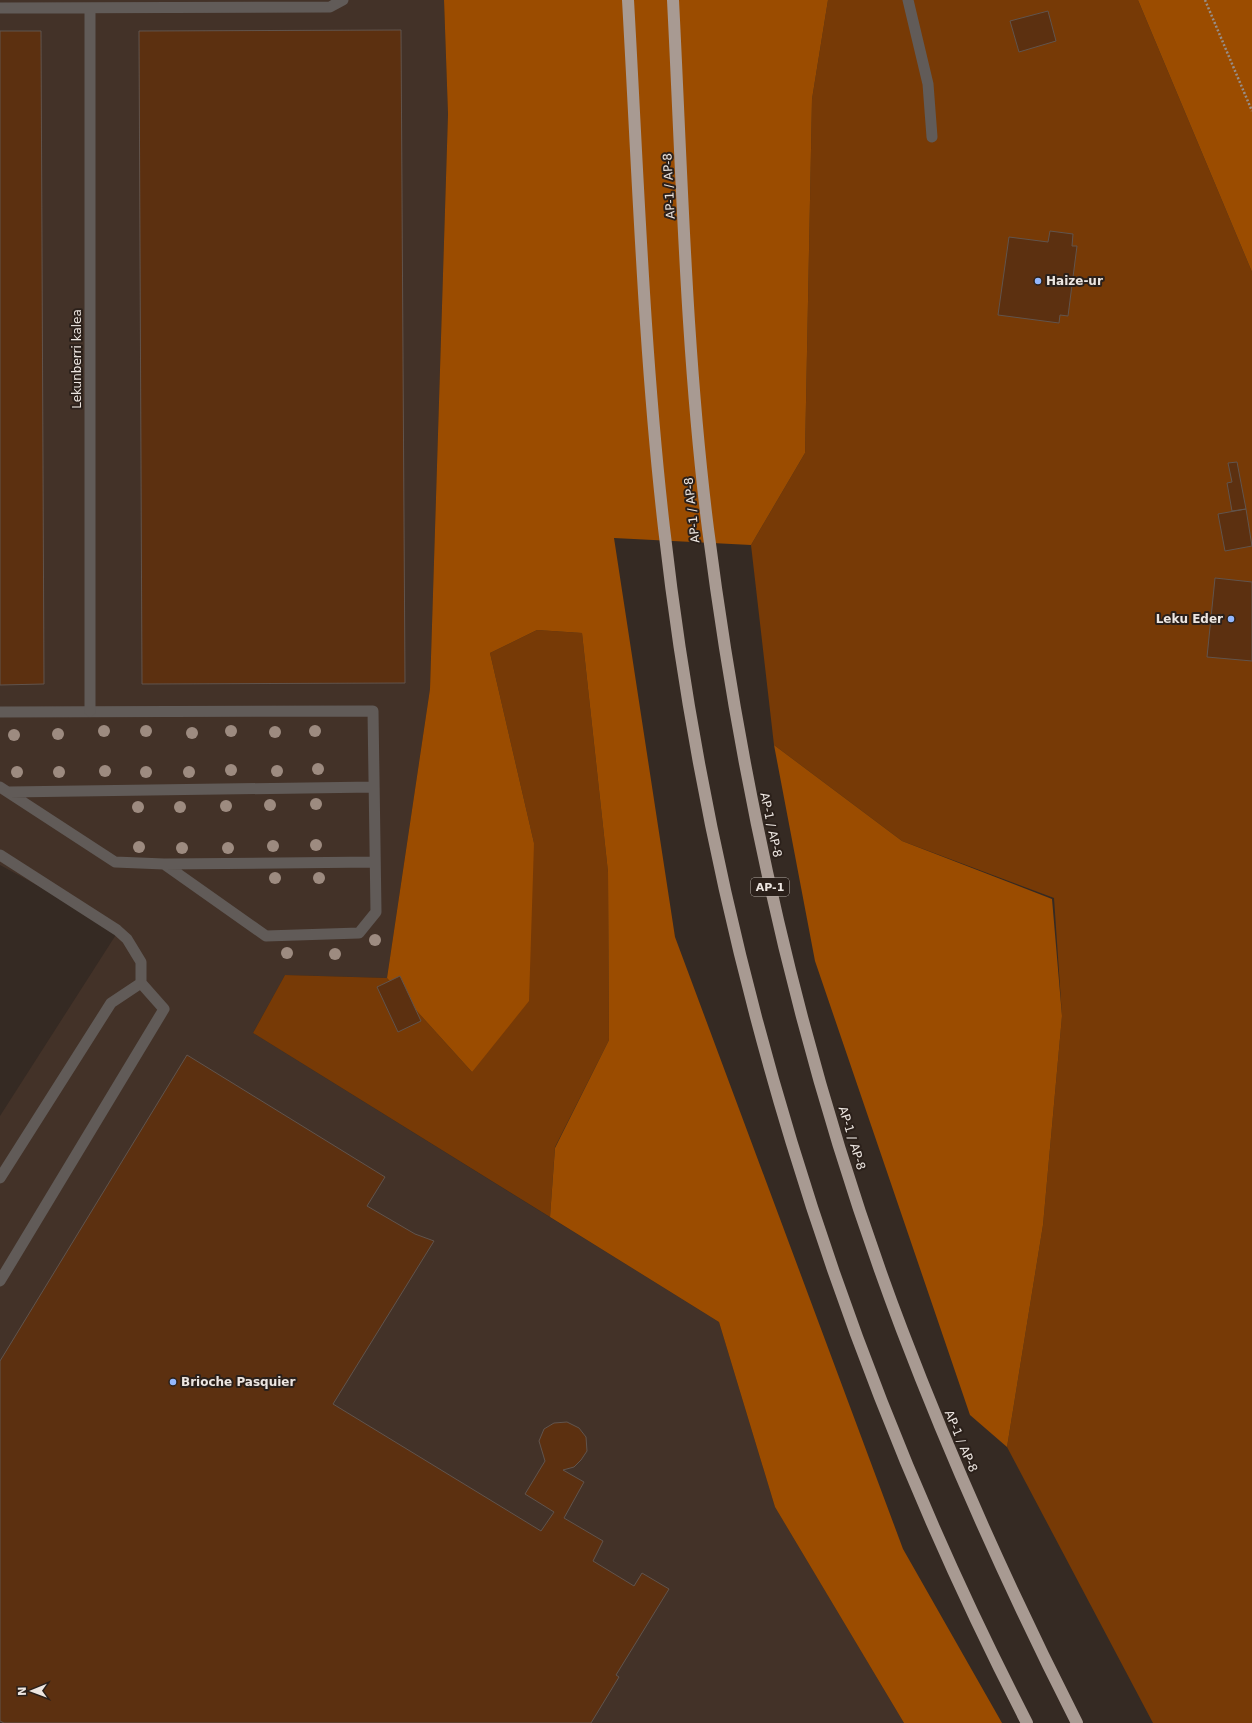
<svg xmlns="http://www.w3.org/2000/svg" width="1252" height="1723" font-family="'DejaVu Sans',sans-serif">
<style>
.built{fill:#433228}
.green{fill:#773a06}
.forest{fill:#9b4c00}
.building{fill:#5c3010;stroke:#61544d}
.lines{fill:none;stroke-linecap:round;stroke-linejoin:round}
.path{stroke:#978e88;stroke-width:2.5;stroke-dasharray:2 2;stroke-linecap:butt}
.service{stroke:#615b58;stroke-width:11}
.minor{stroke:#615b58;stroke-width:11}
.motorway{stroke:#a89a92;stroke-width:12}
.tree{fill:#9d8b80}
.poi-dot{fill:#93b7fd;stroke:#2b201a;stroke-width:1.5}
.labels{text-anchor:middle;stroke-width:4;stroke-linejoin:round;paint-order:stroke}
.shield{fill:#2b201a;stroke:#b3aba5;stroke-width:1}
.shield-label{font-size:11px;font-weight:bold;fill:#ede6e1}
.street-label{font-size:12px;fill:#ede6e1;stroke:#2b201a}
.poi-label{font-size:12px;font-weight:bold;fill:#ede6e1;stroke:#2b201a;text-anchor:start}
</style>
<rect width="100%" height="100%" fill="#352a23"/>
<path class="built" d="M0 0H444L448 114 430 689 387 978 285 975 253 1033 719 1322 775 1507 904 1723H0V1116L119 930 0 865Z"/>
<path class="green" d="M828 0H1138L1252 272V1723H1153L1007 1447 1043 1225 1062 1016 1054 898 902 841 774 745 751 545 805 453 812 99Z
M537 630 582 633 608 872 609 1040 555 1147 550 1217 253 1033 285 975 387 978 472 1072 534 843 490 653Z"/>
<path class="forest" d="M444 0H828L812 99 805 453 751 545 614 538 675 937 903 1549 1002 1723H904L775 1507 719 1322 550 1217 555 1148 609 1040 608 872 582 633 537 630 490 653 534 843 529 1001 472 1072 387 978 430 689 448 114Z
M1138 0H1252V272Z
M774 745 902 841 1052 899 1062 1016 1043 1225 1007 1447 970 1415 815 961Z"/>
<path class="building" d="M1048 11 1056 41 1019 52 1010 21Z
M401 30 405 683 142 684 139 31Z
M0 31H41L44 684 0 685Z
M1050 231 1073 234 1072 246H1077L1068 316 1060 315 1059 323 998 315 1009 237 1048 242Z
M1237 462 1246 509 1232 511 1227 483 1232 482 1228 463Z
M1246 509 1252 546 1225 551 1218 514Z
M1215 578 1252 582V661L1207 657Z
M400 976 421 1021 398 1032 377 987Z
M187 1055 385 1177 367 1206 415 1234 434 1241 333 1404 541 1531 554 1512 525 1494 545 1461 539 1441 544 1429 554 1423 567 1422 579 1428 586 1437 587 1451 581 1460 574 1467 563 1470 584 1482 564 1518 603 1541 593 1561 634 1586 642 1573 669 1589 616 1675 619 1677 591 1723H4L0 1721V1361Z"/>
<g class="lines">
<path class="path" d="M1205 0 1252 111"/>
<path class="service" d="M0 712 373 711 376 912 359 933 266 936 164 864 115 862 0 787
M9 792 374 787
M0 855 117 930 127 939 141 962V983L164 1009 0 1281
M164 864 375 862
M0 1178 111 1003 141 983"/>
<path class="minor" d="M908 0 928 84 932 137
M0 8 330 7 343 0
M90 711V8"/>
<path class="motorway" d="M628 0C638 176 644 353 664 528 711 943 836 1352 1027 1723
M673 0C682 176 686 354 708 529 743 801 804 1072 902 1330 953 1464 1012 1595 1077 1723"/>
</g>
<g class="tree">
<circle cx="104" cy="731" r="6"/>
<circle cx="146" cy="731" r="6"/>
<circle cx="231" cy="731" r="6"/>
<circle cx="315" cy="731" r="6"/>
<circle cx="275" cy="732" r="6"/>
<circle cx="192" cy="733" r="6"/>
<circle cx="58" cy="734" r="6"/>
<circle cx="14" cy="735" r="6"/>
<circle cx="318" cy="769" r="6"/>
<circle cx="231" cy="770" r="6"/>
<circle cx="105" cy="771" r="6"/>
<circle cx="277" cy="771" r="6"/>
<circle cx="17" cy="772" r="6"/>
<circle cx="59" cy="772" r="6"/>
<circle cx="146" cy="772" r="6"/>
<circle cx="189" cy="772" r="6"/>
<circle cx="316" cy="804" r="6"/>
<circle cx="270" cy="805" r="6"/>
<circle cx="226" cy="806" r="6"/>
<circle cx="138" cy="807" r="6"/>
<circle cx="180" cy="807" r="6"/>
<circle cx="316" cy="845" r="6"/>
<circle cx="273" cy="846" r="6"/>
<circle cx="139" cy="847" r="6"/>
<circle cx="182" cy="848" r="6"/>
<circle cx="228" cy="848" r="6"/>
<circle cx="275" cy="878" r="6"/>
<circle cx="319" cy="878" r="6"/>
<circle cx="375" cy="940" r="6"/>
<circle cx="287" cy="953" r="6"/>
<circle cx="335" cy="954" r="6"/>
</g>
<g class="poi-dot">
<circle cx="1038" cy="281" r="4"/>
<circle cx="1231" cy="619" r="4"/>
<circle cx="173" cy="1382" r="4"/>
</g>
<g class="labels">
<rect class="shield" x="751" y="878" width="38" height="18" rx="3"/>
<g class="shield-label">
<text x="770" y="891">AP-1</text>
</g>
<g class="street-label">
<text transform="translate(669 186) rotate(-93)" y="4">AP-1 / AP-8</text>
<text transform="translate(77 359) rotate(-90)" y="4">Lekunberri kalea</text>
<text transform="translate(692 510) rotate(-96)" y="4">AP-1 / AP-8</text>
<text transform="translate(771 825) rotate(78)" y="4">AP-1 / AP-8</text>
<text transform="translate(852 1138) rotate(73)" y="4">AP-1 / AP-8</text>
<text transform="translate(961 1441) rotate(67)" y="4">AP-1 / AP-8</text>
</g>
<g class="poi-label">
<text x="1046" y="285">Haize-ur</text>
<text x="1223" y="623" text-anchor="end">Leku Eder</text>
<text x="181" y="1386">Brioche Pasquier</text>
</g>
</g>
<g transform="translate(32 1691) rotate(269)" stroke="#2b201a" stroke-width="3" paint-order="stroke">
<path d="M0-3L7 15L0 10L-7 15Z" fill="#ede6e1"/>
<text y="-6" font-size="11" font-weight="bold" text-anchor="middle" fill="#ede6e1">N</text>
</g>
</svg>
